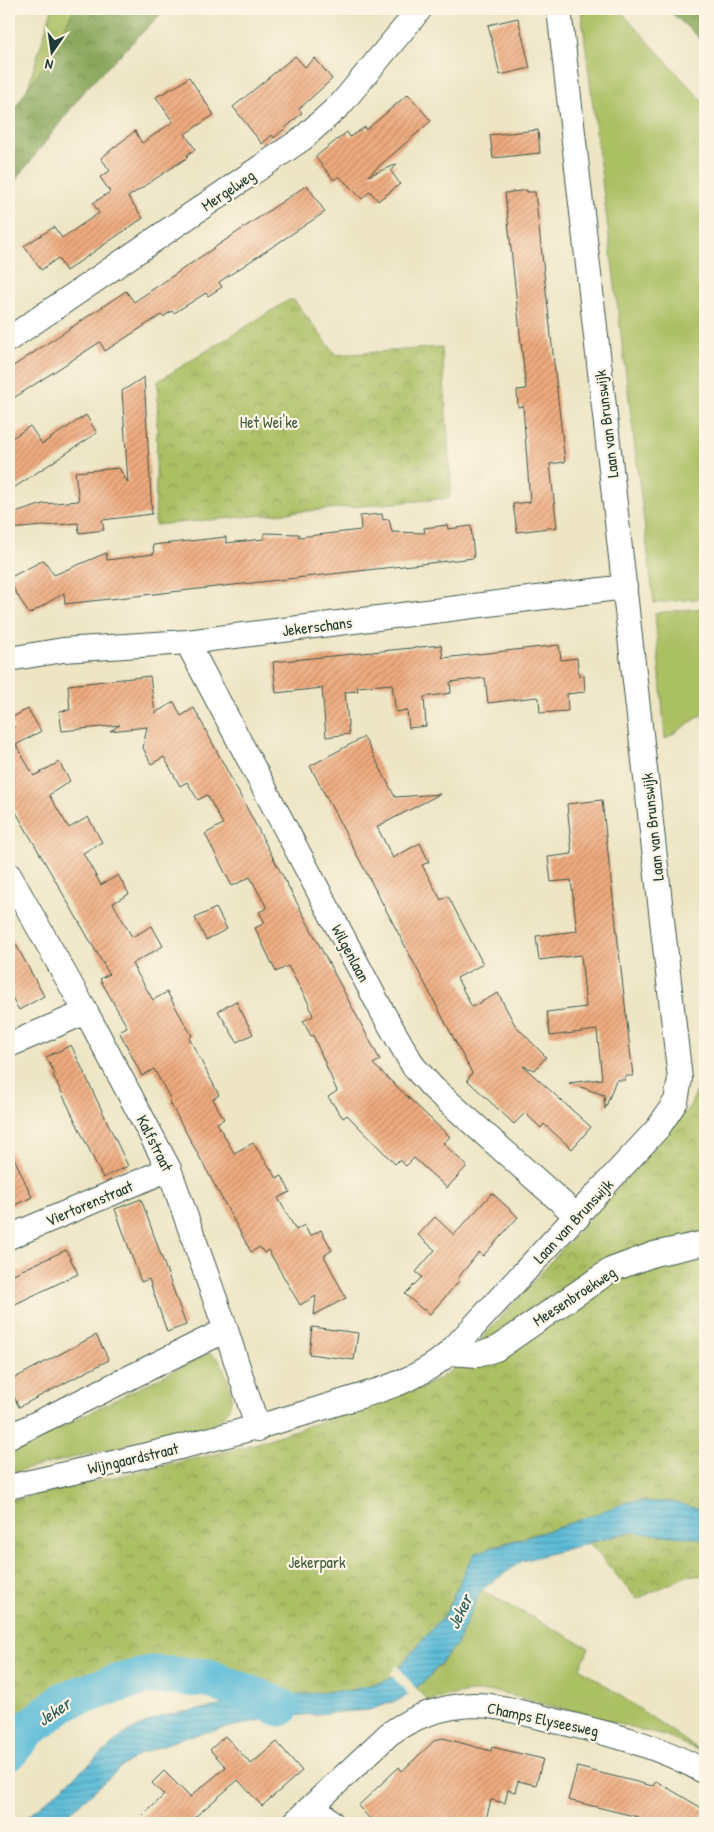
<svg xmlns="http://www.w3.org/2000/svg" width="714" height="1832" font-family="'Patrick Hand',sans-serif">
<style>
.green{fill:#abbf64;stroke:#657e4c}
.forest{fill:url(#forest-crowns);stroke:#547247}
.park{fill:url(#park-crowns);stroke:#657e4c}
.water{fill:url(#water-rules);stroke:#3c7c86}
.pier{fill:#ede5c4}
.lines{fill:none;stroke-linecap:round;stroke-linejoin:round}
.river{stroke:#5abbd8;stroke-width:39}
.building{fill:url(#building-hatch)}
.street-casing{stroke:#3e564a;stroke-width:26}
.street{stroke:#fff;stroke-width:24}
.labels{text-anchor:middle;stroke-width:4.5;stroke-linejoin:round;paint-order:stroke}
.street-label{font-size:16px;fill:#1f3d34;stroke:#fcf5e5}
.park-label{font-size:16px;fill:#425e40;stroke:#fcf5e5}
.water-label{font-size:18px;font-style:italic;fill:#2e5c5d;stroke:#fcf5e5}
</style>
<defs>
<pattern id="forest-crowns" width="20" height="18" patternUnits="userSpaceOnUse" patternTransform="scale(1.25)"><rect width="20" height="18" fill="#88a65a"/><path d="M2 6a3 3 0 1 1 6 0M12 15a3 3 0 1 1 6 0" fill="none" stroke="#6f884b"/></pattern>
<pattern id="park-crowns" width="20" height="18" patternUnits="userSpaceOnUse" patternTransform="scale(1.25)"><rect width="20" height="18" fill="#abbf64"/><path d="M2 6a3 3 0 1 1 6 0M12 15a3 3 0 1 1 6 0" fill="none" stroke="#8b9c53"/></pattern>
<pattern id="water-rules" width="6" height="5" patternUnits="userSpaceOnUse" patternTransform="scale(1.25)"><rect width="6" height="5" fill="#5abbd8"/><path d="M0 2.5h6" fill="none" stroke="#4a99b0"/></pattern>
<pattern id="building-hatch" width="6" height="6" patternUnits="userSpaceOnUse" patternTransform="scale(1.25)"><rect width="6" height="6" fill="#efaa7e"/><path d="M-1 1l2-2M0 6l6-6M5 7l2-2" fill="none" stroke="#c18c68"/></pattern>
</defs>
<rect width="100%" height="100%" fill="#fcf5e5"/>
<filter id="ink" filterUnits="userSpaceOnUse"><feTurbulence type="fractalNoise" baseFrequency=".02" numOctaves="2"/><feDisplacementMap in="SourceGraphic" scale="10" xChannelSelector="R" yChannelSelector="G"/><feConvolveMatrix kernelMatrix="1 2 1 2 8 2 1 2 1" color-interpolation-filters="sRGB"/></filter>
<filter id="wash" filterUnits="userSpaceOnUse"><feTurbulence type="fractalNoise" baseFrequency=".0096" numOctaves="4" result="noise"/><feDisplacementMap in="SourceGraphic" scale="20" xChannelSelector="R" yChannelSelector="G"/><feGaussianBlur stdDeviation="1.12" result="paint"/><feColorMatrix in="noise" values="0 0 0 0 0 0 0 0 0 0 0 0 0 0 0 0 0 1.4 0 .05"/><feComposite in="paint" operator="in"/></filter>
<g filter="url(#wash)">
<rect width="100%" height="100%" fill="#ede5c4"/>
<path class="green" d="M52 9H74L43 68 28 87Z
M581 9H619L705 104V598L654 603Z
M705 608V713L665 739 655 613Z
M209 1353 219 1359C231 1384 241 1407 214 1424L9 1473V1456L83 1416Z
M481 1590 589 1648 580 1668 702 1752 668 1737 499 1692C473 1690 452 1694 428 1701L416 1688C450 1663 464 1627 481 1590Z"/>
<path class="forest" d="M74 9H166L86 89 9 189V119L28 87 43 68Z
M667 9H705V43Z"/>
<path class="park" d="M289 300H294L336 355 442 347 451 489 449 498 155 525 158 381Z
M702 1080 705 1086V1576L689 1575 637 1599 589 1543 630 1532 560 1527 490 1547 454 1595 446 1613 388 1680 352 1690 270 1697 199 1669 133 1672 75 1689 53 1701 9 1746V1501L242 1448 417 1389 439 1379 458 1365 680 1118 690 1106Z"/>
<path class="water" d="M630 1501 672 1502 705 1510V1539L630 1532 522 1561 481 1590 457 1644 426 1680 402 1699 369 1710 276 1717 185 1737 140 1754 121 1767 58 1823H20L126 1733 162 1716 270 1697 352 1690 388 1680 446 1613 466 1568 475 1553 560 1527Z"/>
<path class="pier" d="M397 1665 417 1690 410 1696 390 1674Z"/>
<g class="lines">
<path class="river" d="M9 1751 26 1731 64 1701 105 1687 150 1675 208 1678 280 1707"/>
</g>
<g id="blocks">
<path class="building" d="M518 18 530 68 500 75 488 25Z
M295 56 305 67 315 58 332 79 299 109 302 113 274 138 272 135 262 144 233 107Z
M189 77 214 115 185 134 195 149 187 155 188 157 128 197 143 218 66 271 58 258 41 270 24 246 54 227 62 238 99 213 93 203 110 192 100 177 110 171 101 158 135 131 142 143 173 122 156 97 180 84Z
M408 94 431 121 368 176 397 164 391 171 400 184 378 201 370 191 362 199 339 176 334 180 315 157 347 132 350 137 365 127 366 130Z
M538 130 540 153 493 158 490 135Z
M307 185 325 212 219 282 222 287 208 296 206 293 174 313 172 311 163 317 161 315 105 351 100 342 9 401V369L126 291 134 302Z
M527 190V192H535L565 462 550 464 557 527 517 532 513 504 530 502 523 406 518 407 517 390 526 389 505 193Z
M144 377 152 514 102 520 104 530 79 533 78 523 9 529V515L43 504 79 501 75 472 119 468 128 483 122 391Z
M86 415 97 433 9 491V440L30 426 42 444Z
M382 514 383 520 389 519 392 532 425 533 424 528 447 525 448 529 471 526 474 558 65 604 64 593 29 614 9 581V578L44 560 54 575 106 553 107 560 154 554 153 545 226 537V543L264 539V533L299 534V537L361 530 360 516Z
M441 645 443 658 559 645 561 660 577 658 579 676 584 675 585 692 567 694 568 711 540 713 539 698 536 697 488 703 485 678 450 682 451 693 424 697 426 726 409 728 407 710 396 712 392 684 357 687 358 691 345 692 349 734 326 737 322 688 276 693 273 662Z
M150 676 155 713 174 702 181 716 194 708 380 1060 373 1064 450 1137 443 1143 467 1166 447 1188 414 1158 406 1166 399 1160 395 1164 347 1115 343 1118 328 1097 337 1091 313 1035 311 1036 303 1021 313 1016 309 1004 288 966 276 972 255 928 265 923 259 912 267 908 250 877 232 886 205 834 223 824 207 795 198 800 187 782 180 786 164 757 151 764 143 748 147 727 110 731 120 725 62 731 59 711 70 710 68 685Z
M28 709 41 731 16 745 34 776 59 762 70 781 49 795 69 828 88 817 102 842 83 853 101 885 118 875 129 894 113 903 132 937 152 926 163 946 132 964 153 1000 167 992 192 1036 189 1038 219 1095 213 1099 224 1119 217 1123 234 1153 253 1143 277 1178 282 1176 290 1192 278 1198 296 1230 304 1225 310 1236 321 1230 332 1250 324 1256 346 1298 314 1315 316 1296 300 1305 268 1250 264 1253 260 1247 251 1252 169 1101 171 1100 154 1069 142 1076 119 1031 127 1027 100 979 109 974 9 800V731L14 728 9 719Z
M364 737 395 797 440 794 377 827 393 858 420 843 429 862 422 865 441 900 448 896 483 964 457 978 472 1007 498 993 515 1025 546 1057 535 1070 523 1066 591 1127 572 1149 544 1124 541 1128 525 1113 514 1124 467 1080 472 1073 310 766Z
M602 800 633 1076H625V1080H616L605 1109 604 1095 569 1083 602 1079 597 1030 550 1036 547 1012 586 1007 581 955 539 960 536 936 577 931 571 880 551 882 548 857 572 854 567 804Z
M216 908 227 929 206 940 195 918Z
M9 932 44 996 19 1010 9 992Z
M236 1001 253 1034 237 1042 218 1011Z
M71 1045 128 1166 103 1178 53 1075 55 1074 46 1057Z
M9 1147 32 1197 9 1208Z
M492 1193 518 1217 483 1256 479 1252 458 1278 460 1280 430 1314 424 1309 423 1310 405 1294 422 1277 416 1272 435 1250 418 1235 435 1217 454 1235Z
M141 1199 186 1325 167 1332 149 1279 141 1282 115 1209Z
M66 1250 78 1274 9 1307V1276Z
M312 1327 358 1333 354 1360 309 1354Z
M96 1335 109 1360 19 1407 9 1387V1381Z
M225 1736 251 1764 277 1742 302 1771 262 1806 238 1780 188 1823H136L164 1795 152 1783 164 1771 190 1797 226 1767 210 1750Z
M443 1738 491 1751 492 1747 543 1759 536 1785 518 1781 515 1792 508 1790 505 1803 491 1800 485 1823H374L358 1806 399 1767 402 1771 435 1740Z
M577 1767 653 1786 656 1781 705 1810 697 1823H635L638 1817 568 1800Z"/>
</g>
</g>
<g filter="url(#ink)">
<use href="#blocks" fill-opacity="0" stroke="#3e564a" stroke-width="1"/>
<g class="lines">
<g class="street-casing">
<path id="street" d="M9 339 302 139 341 104 420 9
M187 642 383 1013 414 1067 433 1088 578 1217
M9 659 63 650 187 642 625 587
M9 875 86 1012 169 1169 226 1330 258 1429
M9 1045 86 1012
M9 1237 169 1169
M449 1353 478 1355 496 1349 611 1270 654 1254 705 1243
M9 1437 226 1330
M9 1487C116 1462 224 1439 328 1406 370 1393 415 1383 449 1353L658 1128 676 1101 680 1079 559 9
M314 1805 332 1823
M294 1823 389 1734C414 1716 443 1706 474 1705 500 1705 526 1714 552 1720 605 1733 657 1744 705 1772"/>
</g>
<use href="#street" class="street"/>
</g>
</g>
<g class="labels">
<g class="street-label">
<text transform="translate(228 190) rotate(-34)" y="6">Mergelweg</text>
<text transform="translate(606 424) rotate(-97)" y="6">Laan van Brunswijk</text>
<text transform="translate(317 626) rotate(-7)" y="6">Jekerschans</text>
<text transform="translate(652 827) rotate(-96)" y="6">Laan van Brunswijk</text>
<text transform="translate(351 953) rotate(62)" y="6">Wilgenlaan</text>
<text transform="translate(155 1143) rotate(63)" y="6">Kalfstraat</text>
<text transform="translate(89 1203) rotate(-23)" y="6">Viertorenstraat</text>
<text transform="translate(573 1221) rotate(-47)" y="6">Laan van Brunswijk</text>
<text transform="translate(574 1296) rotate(-33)" y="6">Meesenbroekweg</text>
<text transform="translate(133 1458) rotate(-13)" y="6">Wijngaardstraat</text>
<text transform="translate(543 1719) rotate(12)" y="6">Champs Elyseesweg</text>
</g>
<g class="park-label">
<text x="269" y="428">Het Wei'ke</text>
<text x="317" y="1568">Jekerpark</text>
</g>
<g class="water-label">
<text transform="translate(460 1612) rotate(-64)" y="6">Jeker</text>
<text transform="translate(54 1712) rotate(-34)" y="6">Jeker</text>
</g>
</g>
<rect width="714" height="1832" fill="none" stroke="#fcf5e5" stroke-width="30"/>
<g transform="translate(52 52) rotate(193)" stroke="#fcf5e5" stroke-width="4" paint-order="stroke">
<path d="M0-4L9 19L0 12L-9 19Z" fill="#1f3d34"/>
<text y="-8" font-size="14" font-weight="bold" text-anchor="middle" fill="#1f3d34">N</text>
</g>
</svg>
